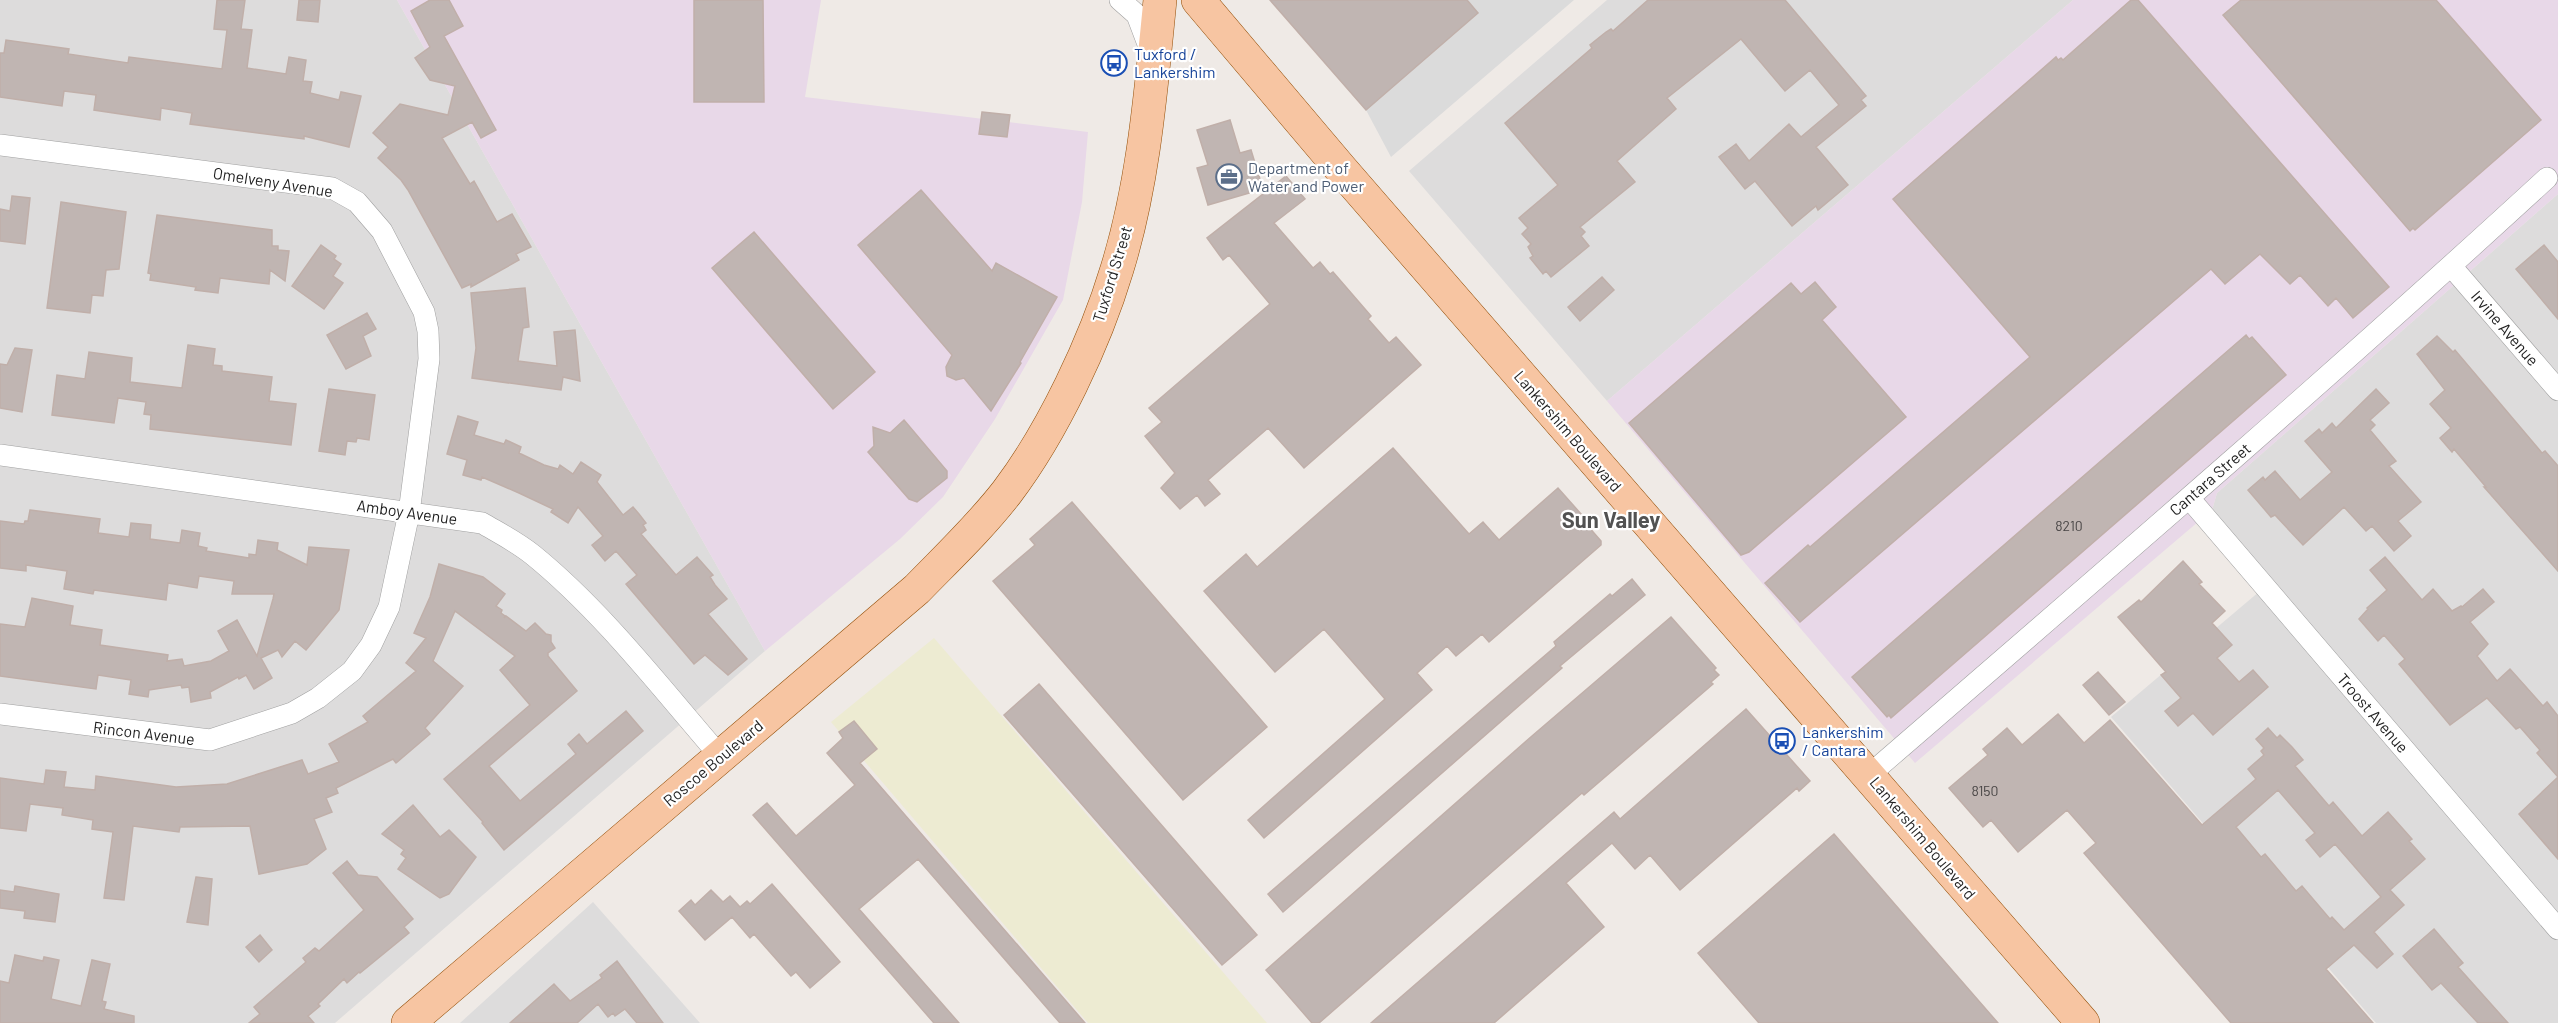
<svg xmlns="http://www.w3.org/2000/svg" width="2558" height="1023" font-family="Barlow,sans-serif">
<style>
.residential{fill:#dddcdc}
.industrial{fill:#e8d8e8}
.farmland{fill:#edebd2}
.parking{fill:#dbdbdb}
.building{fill:#c0b5b2;stroke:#c0afa9;stroke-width:1.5;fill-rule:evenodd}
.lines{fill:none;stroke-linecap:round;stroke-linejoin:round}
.minor-casing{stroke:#a0a0a0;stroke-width:22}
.primary-casing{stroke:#934e07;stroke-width:34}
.minor{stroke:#fff;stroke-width:21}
.primary{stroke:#f7c5a2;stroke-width:33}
.labels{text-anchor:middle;stroke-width:4.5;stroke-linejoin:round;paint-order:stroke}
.number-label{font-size:14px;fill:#474444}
.transit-label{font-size:16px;fill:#164399;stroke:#fff;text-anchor:start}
.service-label{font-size:16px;fill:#4e5e75;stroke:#fff;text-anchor:start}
.street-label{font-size:16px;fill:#1f1f1f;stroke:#fff}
.district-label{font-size:22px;font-weight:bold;fill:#525252;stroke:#fff}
</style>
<rect width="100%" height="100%" fill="#efeae6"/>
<path class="residential" d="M0 0H397L765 651 335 1023H0Z
M1607 0H2073L1607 401 1409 171Z
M2558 194V1023H2376L2111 717 2273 580 2212 510 2217 493Z
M593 902 700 1023H460Z"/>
<path class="industrial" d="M397 0H821L805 97 1088 132 1082 202 1063 300 995 419 943 497 900 539 765 651Z
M2073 0H2558V194L2217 493 2212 510 1915 763 1607 401Z"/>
<path class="farmland" d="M934 638 1267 1023H1088L831 722Z"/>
<path class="parking" d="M1467 0H1574L1391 157 1366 110 1478 13Z"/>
<path class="building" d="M217 0H245L241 29 252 30 247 68 286 74 289 57 306 60 303 81 312 82 310 93 339 100 341 92 361 96 349 147 304 136V139L190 124 192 113 161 108 160 120 94 110 96 95 64 91 62 106 0 97V53H4L6 40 69 49 68 54 128 63 129 57 222 69 227 30 214 29Z
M299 0H320L318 22 297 20Z
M430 0H449L463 26 444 36 496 130 481 138 472 122 442 138 470 184 474 181 497 222 512 214 531 247 516 254 519 260 471 287V284L462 288 408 190 401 180 378 158 388 147 373 133 400 104 448 115 455 86 430 80 415 58 430 47 411 11Z
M694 0H763L764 102H694Z
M1270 0H1467L1478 13 1366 110Z
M1648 0H1785L1866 96 1861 100 1866 106 1816 147 1848 185 1818 210 1816 206 1792 226 1755 181 1745 189 1719 157 1736 144 1749 161 1789 124 1801 137 1839 105 1810 70 1785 91 1741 39 1667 98 1676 109 1617 161 1635 182 1580 227 1585 232 1581 236 1589 246 1551 277 1546 271 1543 274 1530 258 1533 256 1528 247 1531 244 1522 234 1528 228 1519 218 1558 185 1505 123 1592 48 1590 45 1606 32 1611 29 1613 31Z
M2131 0H2138L2389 287 2353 318 2336 298 2328 306 2300 275 2290 284 2260 254 2225 284 2211 269 1800 622 1765 583 1808 545 1810 547 2030 357 1893 199 2056 57 2058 60 2061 58 2063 60Z
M2241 0H2436L2541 120 2415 230 2413 228 2410 231 2223 15Z
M982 112 1010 115 1007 137 979 134Z
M1230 120 1240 153 1251 150 1263 189 1208 205 1197 168 1208 165 1197 130Z
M1286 176 1305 199 1274 223 1313 268 1320 262 1330 274 1333 272 1371 316 1368 319 1389 343 1396 337 1421 365 1304 468 1268 428 1208 480 1220 494 1205 506 1197 495 1180 509 1161 488 1175 473 1145 436 1162 422 1149 408 1270 304 1229 255 1223 260 1207 238Z
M921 190 992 271 996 263 1057 297 1020 362 1021 363 991 411 964 378 956 380 947 376 946 367 952 355 858 245Z
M12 196 30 198 25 244 0 241V209L10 211Z
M61 202 126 212 119 269 106 270 103 296 92 295 90 313 47 308Z
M157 215 272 230V246H278V250L289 251 285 281 270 270 269 284 220 278 218 293 195 290 196 287 150 280 151 274 148 273Z
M754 232 875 372 833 409 712 268Z
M321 245 336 256 334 259 341 264 333 276 343 283 324 309 292 286Z
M2544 245 2558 262V319L2516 269Z
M1602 277 1614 290 1580 321 1568 307Z
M1815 282 1836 307 1822 320 1906 417 1749 552 1741 555 1629 423 1791 283 1801 294Z
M525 288 529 327 523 328 518 361 557 366 554 332 575 330 580 381 563 377 561 390 472 378 476 348 471 293Z
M367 313 376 329 363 336 371 356 346 369 327 335Z
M2246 335 2249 339 2252 337 2286 375 1891 718 1889 715 1887 717 1852 677Z
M2437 336 2453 352 2455 350 2542 453 2545 451 2558 466V571L2484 487H2486L2454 449 2452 452 2440 438 2451 428 2430 404 2445 390 2417 354Z
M188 345 215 349 213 365 222 366V371L272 377 269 401 296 404 291 445 150 429 151 415 144 414 146 402 118 398 114 423 52 415 57 375 85 379 89 352 132 358 130 382 182 388Z
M15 348 32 350 22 412 0 408V364L7 365Z
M329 389 375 395 369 440 357 438 356 442 347 441 345 455 319 451Z
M2376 389 2389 403 2370 420 2375 425 2370 430 2396 461 2389 466 2421 502 2398 521 2411 536 2394 551 2372 526 2366 531 2344 507 2303 545 2275 515 2271 517 2248 490 2263 477 2265 480 2275 471 2300 500 2332 472 2305 441 2319 429 2322 433 2332 423 2336 428Z
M458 416 478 422 474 435 504 444 506 440 521 447 519 453 544 465 558 469 560 465 573 474 581 462 601 475 597 482 623 515 633 507 639 514 646 523 643 525 646 530 641 534 676 575 697 557 713 575 710 577 715 585 727 599 708 614 747 659 728 675 705 655 694 664 626 584 637 575 616 551 605 561 592 545 603 536 578 507 568 523 551 512 553 509 519 493 482 477 481 480 463 475 467 460 447 454Z
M904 420 947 471V478L917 502 909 499 868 452 874 446 873 427 890 433Z
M1393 448 1469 534 1483 522 1499 540 1558 488 1589 523 1587 525 1601 541V545L1489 642 1482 634 1456 656 1447 646 1417 673 1432 690 1264 838 1248 820 1385 699 1324 629 1275 672 1204 591 1246 554 1257 567Z
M1072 502 1267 727 1183 800 993 581 1035 545 1030 539Z
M30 510 100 519 98 533 129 537 131 523 151 525 150 539 180 543 182 530 200 533 198 546 207 548 206 551 249 558V554L256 555 258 540 278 543 277 550 307 565 309 547 349 550 339 610 306 650 295 641 282 657 278 650 261 658 272 678 254 689 246 675 239 679 238 677 210 692 211 698 191 702 189 687 182 688 181 685 149 690 148 697 129 694 131 680 98 675 96 689 0 676V624L25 627 32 598 73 606 70 625 102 630 100 645 168 655 167 661 182 659 184 666 211 661 229 651 218 631 237 620 257 656 273 599 274 594H232L234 581 199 576 197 588 168 583 166 600 94 590 93 594 64 589 67 571 26 565V571L0 568V521L24 524 25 521H28Z
M2385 557 2422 600 2433 589 2452 611 2461 606 2462 607 2483 589 2494 602 2470 622 2488 644 2477 656 2497 681 2510 669 2543 706 2547 702 2558 716V859L2519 814 2558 777 2537 753 2540 750 2520 727 2516 729 2487 698 2450 725 2399 664 2405 659 2384 635 2378 641 2359 619 2368 609 2367 608 2387 590 2370 570Z
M2183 561 2202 582 2199 584 2225 611 2212 623 2232 645 2217 658 2239 682 2253 670 2268 687 2213 735 2193 713 2178 726 2165 711 2181 698 2161 675 2166 672 2118 617 2139 600 2141 602Z
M439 564 483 577 505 594 496 606 502 610 501 613 505 616 504 618 506 616 526 631 535 623 546 634 551 635V642L555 648 548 653V656L577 691 489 766 520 801 576 754 568 744 579 734 587 744 626 711 643 731 504 850 482 823 483 822 444 779 530 705 500 670 515 656 455 611 433 661 463 686 425 728 430 734 396 763 393 759 364 774 336 788 338 793 326 798 332 812 314 819 326 849 307 864 259 874 250 826 180 827 179 832 133 826 124 900 104 898 113 832 92 829 93 820 62 815 63 808 30 804 26 831 0 828V778L44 784 46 770 66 772 64 787 95 790 96 776 176 787 227 784 302 760 308 774 339 762 329 744 368 722 363 716 416 671 406 663 426 638 414 633 430 597Z
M1632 579 1645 595 1560 666 1562 668 1283 912 1268 894 1556 646 1554 642 1610 594 1612 596Z
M1671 617 1716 668 1714 670 1719 675 1711 682 1713 684 1584 795 1582 793 1319 1023H1312L1266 970 1532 736Z
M2098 672 2125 702 2109 715 2083 685Z
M1039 684 1257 935 1222 965 1004 715Z
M1746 709 1810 781 1799 791 1797 788 1680 890 1650 855 1635 869 1612 843 1566 883 1604 927 1494 1023H1371L1614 812 1620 819Z
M2058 714 2084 743 2110 720 2202 825 2256 779 2248 769 2264 755 2261 751 2264 748 2256 739 2268 728 2277 738 2280 735 2292 747 2303 760 2295 766 2329 806 2333 802 2362 836 2388 812 2412 839 2409 841 2425 859 2390 890 2404 905 2374 932 2393 954 2377 968 2354 945 2326 969 2373 1023H2231L2084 853 2096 843 2067 810 2018 852 1991 820 1983 827 1949 788 1988 755 1983 749 2007 728 2022 745ZM2278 790 2315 833 2306 840 2320 857 2335 844 2381 897 2344 930 2332 917 2330 919 2302 886 2296 891 2265 854 2261 857 2236 827Z
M854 721 877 749 860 763 1085 1023H1060L918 859 859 909 959 1023H934L753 815 767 803 796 836 855 785 827 753 843 738 839 732Z
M413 805 440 837 449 830 476 857 449 894 440 898 398 869 406 858 401 854 404 850 382 834Z
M1834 834 1931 946 1998 1023H1759L1698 953Z
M347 861 358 875 377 877 413 919 404 927 409 933 360 973 359 972 347 983 344 979 318 1004 320 1006 308 1016 314 1023H249L260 1014 254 1007 306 962 303 958 315 948 319 951 364 910 333 873Z
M196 877 212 879 208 925 187 922Z
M772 884 840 962 810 988 796 972 791 976 754 934 750 938 732 917 705 940 679 911 691 900 695 905 711 890 723 902 730 896 740 907 747 901 750 904Z
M15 886 59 894 55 922 24 918 25 911 0 908V890L14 892Z
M2434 929 2463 963 2458 967 2508 1023H2478L2441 983 2432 990 2403 956Z
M260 935 272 950 259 962 246 947Z
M15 955 43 961 44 957 59 960 51 999 81 1006 92 960 110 964 102 1001 106 1002 104 1009 134 1016V1023H0V981L9 983Z
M617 961 663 1023H637L625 1009 615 1016 613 1013 608 1017 598 1004 577 1023H510L554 984 570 1001 602 978 600 975Z"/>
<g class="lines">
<g class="minor-casing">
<path id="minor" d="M1120 0 1137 15 1151 52
M0 145 332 188 357 202 382 231 424 312 428 331 429 359 409 513 389 607 371 645 352 671 318 698 292 713 210 740 0 714
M2451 266 2558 390
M0 455 482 523C499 533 517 542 533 555 603 612 661 688 720 756
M2189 498 2558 929
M1869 775C2097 578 2325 382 2547 178"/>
</g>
<g class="primary-casing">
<path id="primary" d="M1198 0 1341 169 2083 1023
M408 1023 917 589C948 557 980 527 1007 492 1053 431 1095 342 1117 269 1144 182 1151 89 1160 0"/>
</g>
<use href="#minor" class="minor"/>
<use href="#primary" class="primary"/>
</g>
<defs>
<g id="bus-ring" transform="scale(1.35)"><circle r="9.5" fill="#fff" stroke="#1a4fb4" stroke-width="1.5"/><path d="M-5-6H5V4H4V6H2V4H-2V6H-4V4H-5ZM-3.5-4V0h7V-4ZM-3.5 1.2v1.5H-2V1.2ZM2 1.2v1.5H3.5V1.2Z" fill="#1a4fb4"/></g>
<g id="office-ring" transform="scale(1.35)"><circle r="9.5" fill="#fff" stroke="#5c6f8a" stroke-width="1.5"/><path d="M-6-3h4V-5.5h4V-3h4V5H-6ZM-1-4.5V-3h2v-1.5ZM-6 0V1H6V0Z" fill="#5c6f8a"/></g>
</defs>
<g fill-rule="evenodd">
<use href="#bus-ring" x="1114" y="63"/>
<use href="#office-ring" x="1229" y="177"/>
<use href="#bus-ring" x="1782" y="741"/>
</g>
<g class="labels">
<g class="number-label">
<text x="2069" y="531">8210</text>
<text x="1985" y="796">8150</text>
</g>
<g class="transit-label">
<text x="1134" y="60">Tuxford /<tspan x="1134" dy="18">Lankershim</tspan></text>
<text x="1802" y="738">Lankershim<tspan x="1802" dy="18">/ Cantara</tspan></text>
</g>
<g class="service-label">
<text x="1248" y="174">Department of<tspan x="1248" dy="18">Water and Power</tspan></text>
</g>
<g class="street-label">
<text transform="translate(273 182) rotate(9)" y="6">Omelveny Avenue</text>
<text transform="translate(1112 274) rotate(-73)" y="6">Tuxford Street</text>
<text transform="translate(2505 328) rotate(49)" y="6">Irvine Avenue</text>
<text transform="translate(1568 431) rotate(49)" y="6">Lankershim Boulevard</text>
<text transform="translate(2210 479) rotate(-41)" y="6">Cantara Street</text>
<text transform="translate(407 512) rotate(8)" y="6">Amboy Avenue</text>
<text transform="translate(2373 713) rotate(49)" y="6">Troost Avenue</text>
<text transform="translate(144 733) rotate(7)" y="6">Rincon Avenue</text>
<text transform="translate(713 763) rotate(-40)" y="6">Roscoe Boulevard</text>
<text transform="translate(1923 838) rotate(50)" y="6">Lankershim Boulevard</text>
</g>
<g class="district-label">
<text x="1611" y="528">Sun Valley</text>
</g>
</g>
</svg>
